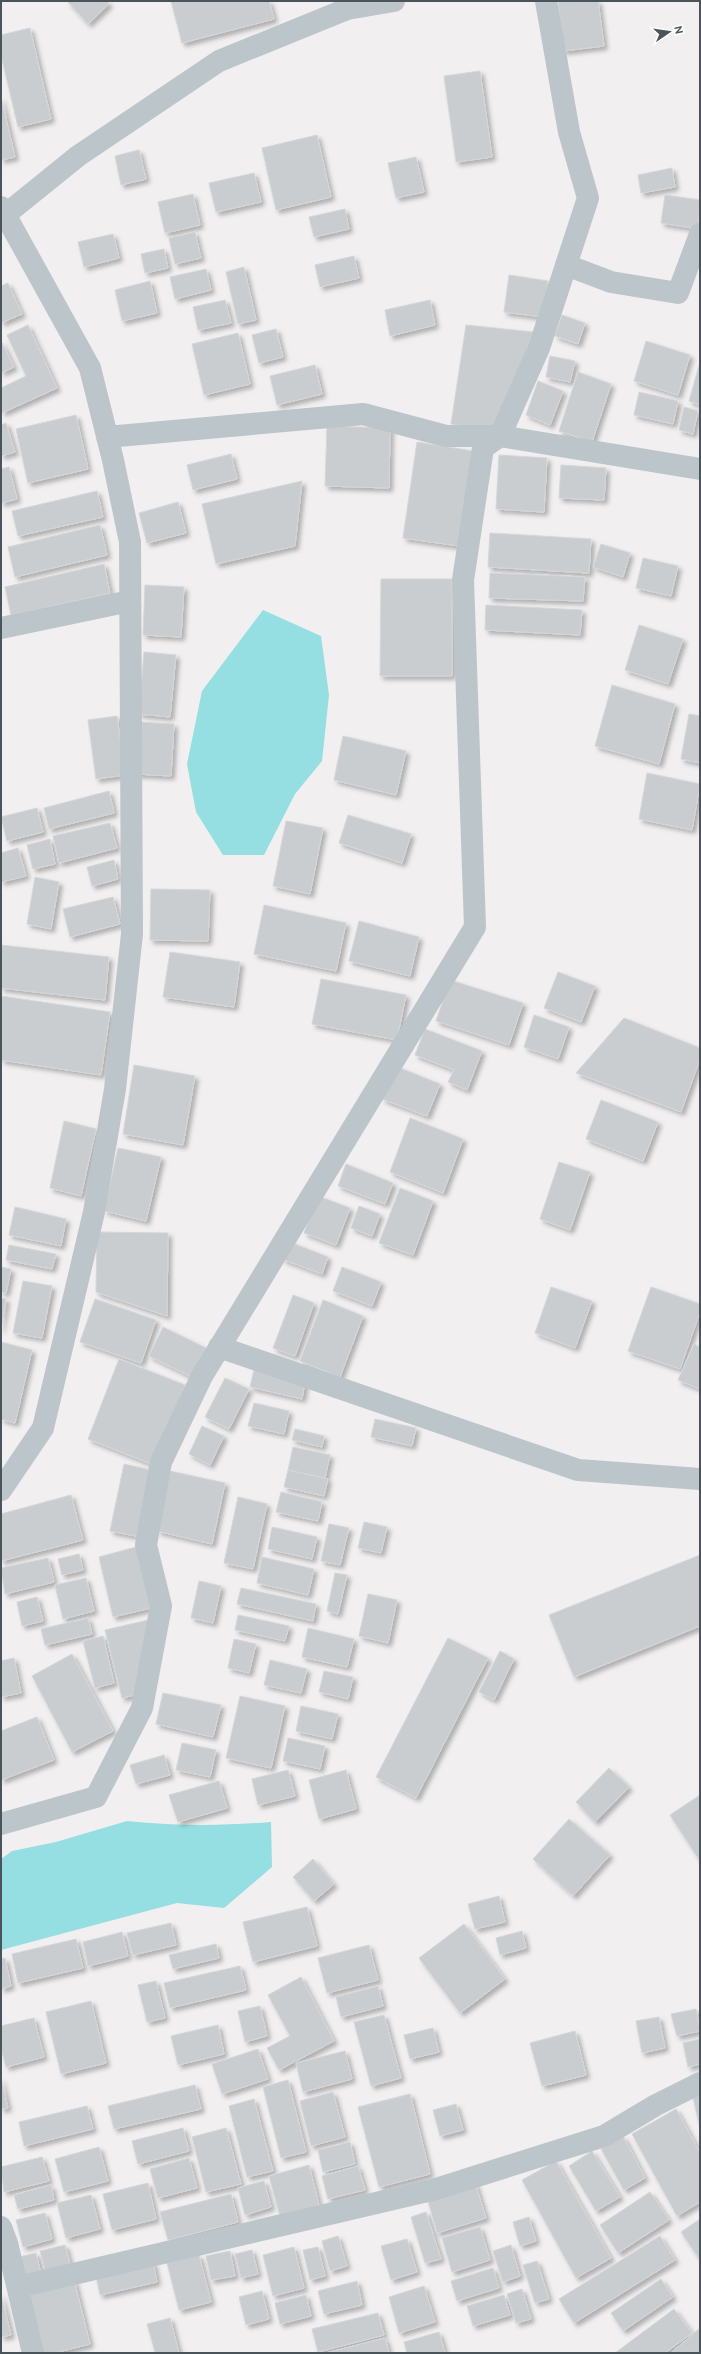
<svg xmlns="http://www.w3.org/2000/svg" width="701" height="2354" font-family="Ubuntu,sans-serif">
<style>
.water{fill:#95dee1}
.building{fill:#c9cdd0;stroke:#d4d6d9;filter:url(#shadow)}
.lines{fill:none;stroke-linecap:round;stroke-linejoin:round}
.street{stroke:#bcc5ca;stroke-width:22}
</style>
<defs>
<filter id="shadow"><feDropShadow dx="3.5" dy="3.5" stdDeviation="2" flood-color="#0004"/></filter>
</defs>
<rect width="100%" height="100%" fill="#f1efef"/>
<path class="water" d="M263 610 321 636 329 695 322 761 295 794 264 855H223L196 812 187 764 202 691Z
M127 1821C176 1826 223 1826 271 1822L272 1867 224 1908 177 1903 1 1950V1859L12 1851 56 1842Z"/>
<path class="building" d="M67 1H107L109 4 88 24Z
M171 1H269L274 19 182 43Z
M558 1H598L604 46 563 51Z
M30 28 51 119 18 127 1 55V35Z
M480 71 492 157 456 162 444 76Z
M1 97 15 157 1 160Z
M317 135 331 197 276 210 262 148Z
M139 150 146 179 121 185 115 156Z
M416 157 424 192 396 198 388 163Z
M672 168 675 187 641 193 638 175Z
M254 173 261 202 216 212 209 183Z
M193 194 200 225 165 233 158 202Z
M665 195 700 200 698 229 661 223Z
M345 209 349 229 314 237 309 217Z
M195 232 201 258 175 264 169 238Z
M113 234 119 258 84 267 78 242Z
M164 249 168 268 145 273 141 254Z
M354 256 359 278 320 287 315 265Z
M244 267 256 320 238 324 226 272Z
M206 269 211 290 175 299 170 277Z
M509 275 548 281 543 317 504 312Z
M150 281 157 313 122 321 115 290Z
M8 283 22 314 1 323V286Z
M225 300 231 323 198 330 193 307Z
M430 300 435 325 390 336 385 310Z
M562 315 585 323 578 344 555 336Z
M28 325 57 388 2 413 1 388 26 376 7 335Z
M466 325 533 332 497 431 451 424Z
M276 329 283 357 259 363 252 335Z
M238 333 250 384 204 395 192 344Z
M1 341 14 367 1 373Z
M646 341 690 355 678 395 634 381Z
M550 356 575 361 570 382 546 377Z
M700 362V405L689 401Z
M315 365 322 394 277 405 270 376Z
M578 372 611 384 592 442 559 431Z
M538 381 563 391 550 425 526 415Z
M639 392 678 401 673 424 634 415Z
M684 407 698 411 693 434 679 430Z
M76 415 88 469 28 483 16 429Z
M6 423 15 452 1 456V425Z
M327 426 390 428 389 488 325 486Z
M417 442 473 451 459 546 403 538Z
M231 454 237 479 193 490 187 465Z
M499 455 547 458 544 512 496 509Z
M561 465 606 468 604 500 559 498Z
M9 467 17 499 1 503V469Z
M302 481 295 546 216 564 202 504Z
M97 491 103 517 18 536 12 511Z
M178 502 186 533 147 543 139 513Z
M100 525 107 555 15 577 8 547Z
M490 533 591 539 589 573 488 567Z
M601 544 630 553 623 577 593 567Z
M643 558 678 566 671 596 636 588Z
M104 564 110 593 11 615 5 587Z
M490 573 585 577 583 601 489 598Z
M381 579H452V676H380Z
M145 585 184 587 181 637 143 635Z
M486 605 582 610 580 635 485 630Z
M639 625 683 639 668 684 625 670Z
M144 652 176 655 170 717 139 714Z
M612 685 675 704 659 764 595 746Z
M689 714 700 716V763L681 759Z
M117 716 125 775 96 779 88 720Z
M139 722 174 724 171 776 136 774Z
M343 736 406 751 396 795 334 780Z
M647 773 700 784 692 830 639 819Z
M109 791 114 813 49 829 44 808Z
M37 808 43 832 7 841 1 817Z
M348 815 411 834 402 863 339 843Z
M286 821 323 828 310 894 273 886Z
M110 823 117 848 59 863 53 836Z
M50 839 55 864 33 869 27 845Z
M18 848 26 876 1 882V853Z
M114 860 118 879 92 886 87 867Z
M35 877 59 882 51 929 27 924Z
M151 889 210 890 208 941 150 940Z
M113 897 120 924 70 937 63 909Z
M264 905 346 923 336 971 254 954Z
M359 921 419 937 410 976 349 961Z
M1 945 109 957 105 1000 1 988Z
M170 952 240 962 234 1007 163 997Z
M558 972 595 986 581 1022 544 1008Z
M321 979 406 995 397 1040 312 1024Z
M450 980 523 1003 509 1045 436 1021Z
M1 996 110 1012 101 1075 1 1060Z
M534 1015 569 1027 558 1059 524 1047Z
M624 1018 700 1048V1059L681 1112 576 1073Z
M425 1029 482 1051 467 1090 448 1082 454 1070 415 1055Z
M134 1065 195 1076 183 1145 123 1134Z
M395 1066 440 1084 427 1116 382 1099Z
M601 1100 658 1122 643 1161 586 1139Z
M410 1118 463 1139 443 1193 390 1172Z
M64 1121 96 1129 81 1196 50 1188Z
M118 1148 161 1157 146 1221 104 1211Z
M559 1162 590 1172 570 1230 540 1219Z
M346 1164 393 1183 385 1204 338 1186Z
M400 1188 433 1201 413 1255 379 1243Z
M318 1196 350 1208 336 1245 304 1233Z
M359 1206 380 1214 372 1236 351 1228Z
M15 1207 66 1219 61 1246 9 1235Z
M97 1232 168 1233 167 1316 96 1292Z
M290 1242 328 1257 322 1274 282 1259Z
M9 1245 56 1254 52 1269 6 1260Z
M1 1267 11 1269 6 1293 1 1292Z
M342 1267 381 1282 372 1306 333 1291Z
M23 1281 52 1286 42 1338 13 1333Z
M551 1287 592 1301 575 1348 535 1333Z
M651 1287 700 1304V1312L680 1369 628 1351Z
M293 1295 314 1303 295 1356 273 1348Z
M1 1298 6 1299 1 1330Z
M95 1299 156 1320 141 1363 80 1342Z
M323 1300 363 1316 340 1377 300 1361Z
M163 1327 206 1348 192 1377 149 1356Z
M1 1342 32 1350 15 1423 1 1419Z
M694 1344 700 1347V1389L678 1380Z
M119 1359 185 1385 154 1465 88 1439Z
M254 1370 305 1382 302 1399 250 1387Z
M225 1378 249 1389 229 1429 205 1417Z
M254 1403 289 1411 284 1434 248 1426Z
M375 1419 416 1428 412 1446 371 1437Z
M202 1426 224 1436 210 1465 189 1454Z
M295 1429 324 1436 322 1447 292 1440Z
M293 1447 330 1455 325 1478 288 1470Z
M124 1464 155 1471 141 1537 110 1531Z
M288 1470 328 1479 324 1496 284 1487Z
M170 1471 225 1483 212 1544 157 1531Z
M281 1492 322 1502 318 1521 276 1512Z
M71 1495 83 1540 1 1561V1514Z
M238 1497 267 1504 253 1569 224 1563Z
M364 1522 387 1527 381 1553 358 1548Z
M329 1524 349 1528 340 1565 321 1561Z
M272 1527 317 1537 312 1559 268 1549Z
M136 1547 151 1608 113 1617 99 1557Z
M79 1554 83 1570 62 1575 58 1559Z
M700 1555V1626L574 1677 549 1615Z
M262 1557 314 1569 308 1595 257 1583Z
M48 1558 54 1582 5 1594 1 1568Z
M335 1573 347 1575 338 1614 327 1611Z
M86 1578 94 1611 63 1619 55 1585Z
M199 1581 221 1586 213 1623 191 1618Z
M241 1588 316 1604 313 1621 237 1604Z
M368 1594 397 1600 388 1643 359 1636Z
M37 1597 43 1621 22 1626 17 1602Z
M238 1615 289 1626 285 1641 235 1630Z
M88 1618 92 1634 45 1645 41 1629Z
M148 1620 139 1694 122 1698 105 1630Z
M308 1628 354 1639 347 1667 302 1657Z
M103 1636 114 1683 95 1688 83 1641Z
M448 1638 488 1658 416 1798 376 1777Z
M234 1639 256 1644 249 1673 228 1668Z
M500 1651 514 1659 494 1700 479 1692Z
M72 1654 113 1731 72 1752 32 1676Z
M14 1658 21 1693 1 1697V1661Z
M270 1660 307 1669 301 1693 264 1685Z
M324 1671 353 1677 348 1699 319 1692Z
M163 1693 221 1705 213 1737 156 1724Z
M240 1696 285 1706 271 1768 226 1758Z
M301 1706 338 1714 332 1739 296 1731Z
M37 1717 54 1760 1 1780V1731Z
M288 1738 325 1746 320 1769 283 1761Z
M182 1743 216 1750 210 1777 176 1770Z
M164 1755 170 1775 136 1784 130 1765Z
M609 1768 629 1787 595 1822 576 1802Z
M288 1770 295 1796 258 1805 252 1779Z
M346 1770 356 1809 319 1819 309 1780Z
M219 1781 227 1808 178 1822 169 1795Z
M700 1795V1861L670 1815Z
M569 1819 610 1855 573 1896 533 1859Z
M313 1859 334 1884 314 1901 293 1877Z
M499 1896 505 1922 475 1929 468 1904Z
M307 1907 317 1946 253 1962 243 1922Z
M171 1923 176 1945 133 1955 127 1933Z
M464 1924 505 1979 460 2013 419 1958Z
M522 1931 526 1948 500 1955 496 1938Z
M122 1932 128 1956 88 1966 83 1942Z
M76 1939 83 1968 18 1983 12 1954Z
M216 1944 219 1958 173 1969 169 1955Z
M369 1945 378 1980 327 1993 318 1958Z
M5 1958 11 1986 1 1989V1959Z
M240 1966 246 1990 170 2008 164 1983Z
M301 1977 334 2041 279 2070 267 2048 290 2036 268 1995Z
M156 1981 165 2018 147 2022 138 1985Z
M378 1986 383 2006 341 2017 336 1997Z
M91 2001 106 2063 61 2074 46 2012Z
M260 2006 267 2036 245 2042 238 2011Z
M696 2009 700 2031 677 2036 671 2014Z
M384 2015 401 2078 371 2086 354 2022Z
M659 2017 665 2048 642 2053 636 2021Z
M34 2018 44 2057 6 2067 1 2047V2026Z
M218 2025 224 2054 178 2065 171 2036Z
M433 2028 439 2052 410 2059 404 2035Z
M575 2031 586 2075 542 2086 530 2043Z
M700 2039V2064L688 2067 683 2043Z
M258 2049 268 2079 222 2094 212 2064Z
M345 2051 352 2079 303 2092 296 2063Z
M1 2078 8 2108 1 2109Z
M288 2080 306 2152 281 2158 263 2087Z
M195 2085 201 2109 114 2129 108 2106Z
M700 2091V2124H699L692 2093Z
M333 2092 345 2137 311 2146 300 2101Z
M410 2094 430 2174 379 2187 358 2107Z
M254 2099 273 2171 247 2177 229 2106Z
M456 2104 463 2130 440 2136 433 2110Z
M87 2106 93 2129 24 2146 19 2122Z
M676 2109 700 2153V2202L677 2216 632 2134Z
M183 2128 189 2151 138 2164 132 2141Z
M226 2128 241 2184 206 2192 192 2137Z
M623 2136 645 2178 624 2190 601 2149Z
M350 2142 355 2164 323 2172 318 2150Z
M99 2147 108 2181 64 2192 55 2159Z
M592 2151 620 2197 596 2211 569 2166Z
M42 2157 49 2181 4 2192 1 2167Z
M189 2158 197 2188 158 2198 150 2169Z
M556 2161 611 2258 576 2278 522 2180Z
M309 2165 319 2205 280 2216 269 2176Z
M358 2166 365 2190 328 2199 322 2176Z
M264 2181 271 2207 245 2215 238 2188Z
M148 2183 156 2219 112 2230 103 2194Z
M475 2183 486 2218 437 2233 427 2197Z
M51 2185 54 2200 18 2209 14 2195Z
M650 2192 669 2220 618 2253 600 2225Z
M231 2194 238 2222 168 2240 160 2212Z
M91 2195 100 2229 66 2238 57 2203Z
M426 2212 441 2259 425 2263 411 2217Z
M45 2213 52 2239 23 2247 16 2220Z
M529 2217 536 2241 520 2246 513 2222Z
M700 2219V2260L681 2232Z
M480 2227 490 2260 452 2272 442 2238Z
M338 2236 347 2266 330 2271 322 2241Z
M660 2236 675 2260 574 2323 559 2299Z
M407 2239 417 2272 391 2280 381 2246Z
M65 2245 72 2271 47 2278 40 2251Z
M511 2245 520 2276 503 2282 493 2251Z
M294 2247 304 2288 273 2296 263 2255Z
M318 2247 325 2276 310 2280 303 2250Z
M252 2250 258 2274 241 2278 235 2254Z
M230 2251 235 2276 211 2280 206 2256Z
M36 2253 41 2274 20 2279 15 2258Z
M199 2255 211 2302 179 2310 167 2263Z
M537 2261 549 2299 535 2303 523 2265Z
M153 2262 157 2282 100 2295 96 2276Z
M493 2268 499 2288 457 2301 451 2281Z
M661 2279 673 2297 623 2331 611 2313Z
M74 2280 90 2344 54 2353H42L27 2291Z
M357 2281 362 2305 324 2314 318 2291Z
M424 2286 435 2322 399 2333 389 2297Z
M522 2289 531 2319 516 2323 507 2294Z
M262 2291 269 2319 246 2325 239 2297Z
M1 2294 11 2335 1 2337Z
M306 2295 311 2316 280 2324 275 2303Z
M504 2295 510 2315 473 2326 467 2306Z
M674 2309 692 2333 665 2353H615Z
M378 2313 384 2335 318 2352 312 2329Z
M170 2318 179 2353H150L155 2352 147 2324Z
M700 2328V2353H671Z
M439 2332 445 2353H407L404 2342Z
M385 2338 389 2353H326Z"/>
<g class="lines">
<path class="street" d="M1 207 90 368 113 460 130 542 132 934 115 1089 94 1212 43 1428 1 1490
M1 220 5 215 78 156 219 61 347 9 394 1
M566 265 611 282 678 293 700 234
M107 437 363 414 446 436H500L700 469
M1 628 130 601
M219 1347 578 1470 700 1479
M1 1824 96 1797 142 1708 161 1606 146 1545 161 1462 202 1376 475 927 463 580 483 448 500 436 539 348 588 198 569 132 546 1
M1 2227 7 2243 33 2353
M18 2287 436 2189 604 2136 656 2105 700 2083"/>
</g>
<rect width="701" height="2354" fill="none" stroke="#49555a" stroke-width="4"/>
<g transform="translate(669 32) rotate(77)" stroke="#ffffff" stroke-width="3" paint-order="stroke">
<path d="M0-3L7 15L0 10L-7 15Z" fill="#49555a"/>
<text y="-6" font-size="11" font-weight="bold" text-anchor="middle" fill="#49555a">N</text>
</g>
</svg>
